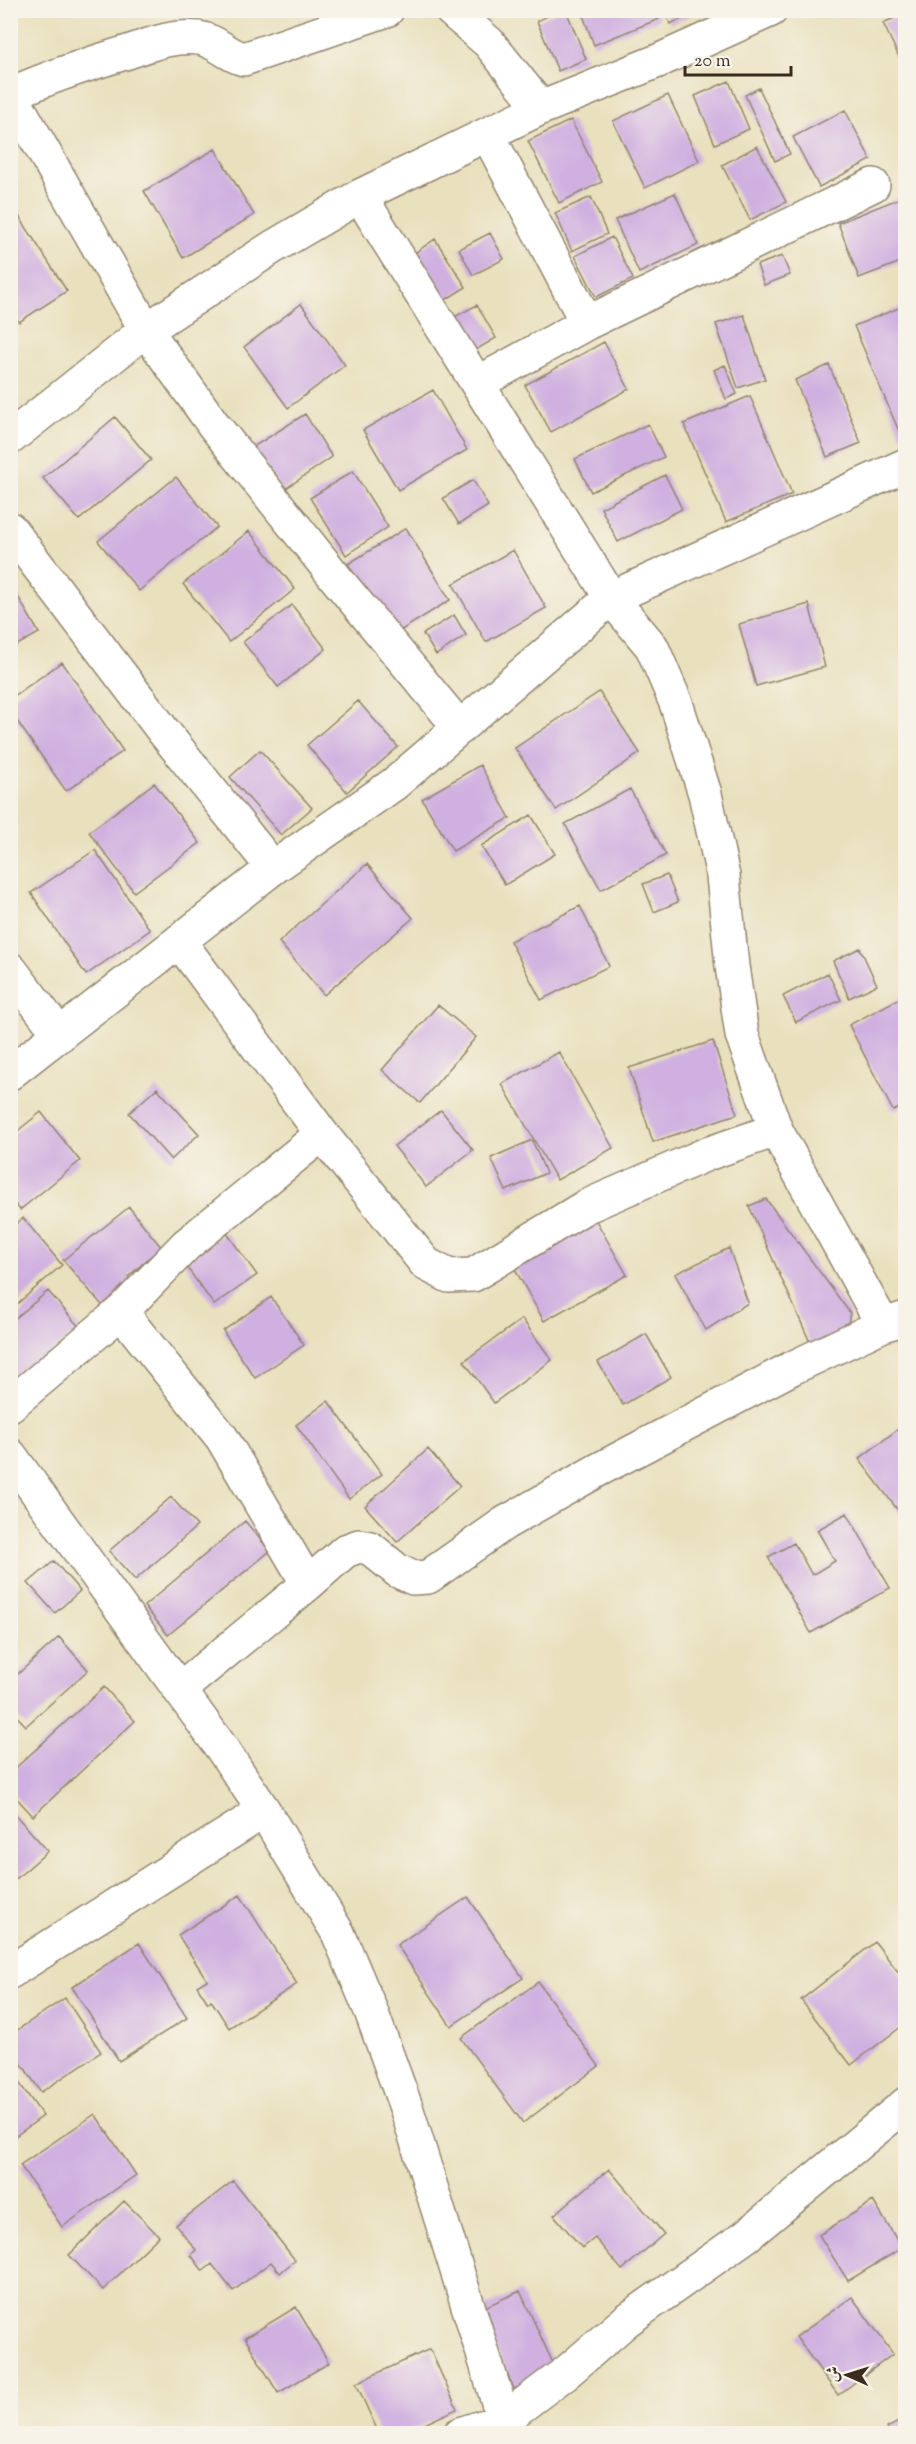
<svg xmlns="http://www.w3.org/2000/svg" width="916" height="2444" font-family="'Sorts Mill Goudy',Amiri,serif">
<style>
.building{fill:#d0b0e0}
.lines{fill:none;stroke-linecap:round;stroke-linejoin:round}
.minor-casing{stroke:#92856e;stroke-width:36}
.minor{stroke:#fff;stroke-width:33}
</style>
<rect width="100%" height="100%" fill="#f7f3e8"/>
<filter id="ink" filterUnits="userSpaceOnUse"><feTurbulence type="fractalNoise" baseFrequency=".0167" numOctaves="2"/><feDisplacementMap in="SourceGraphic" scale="12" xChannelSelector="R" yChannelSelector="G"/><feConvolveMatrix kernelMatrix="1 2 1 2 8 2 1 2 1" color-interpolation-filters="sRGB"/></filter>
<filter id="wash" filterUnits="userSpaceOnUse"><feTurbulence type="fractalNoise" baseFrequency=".008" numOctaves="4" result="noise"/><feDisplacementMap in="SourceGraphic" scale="24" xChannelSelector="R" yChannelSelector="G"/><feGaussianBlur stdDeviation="1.35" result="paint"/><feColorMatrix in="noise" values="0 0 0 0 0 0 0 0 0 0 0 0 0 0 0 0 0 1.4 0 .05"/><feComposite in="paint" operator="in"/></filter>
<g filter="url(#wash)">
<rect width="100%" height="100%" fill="#e9e0bd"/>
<g id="blocks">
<path class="building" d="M560 10H566L586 59 558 71 537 21Z
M581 10H656L659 19 594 45Z
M664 10H702L670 24Z
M906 13V72L883 23Z
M729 81 749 129 715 144 695 96Z
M759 88 790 154 775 161 745 95Z
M668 95 699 161 645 188 613 121Z
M845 110 871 160 819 187 793 137Z
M571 120 602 182 559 203 528 141Z
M757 146 786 202 750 220 722 165Z
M215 149 254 215 183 258 144 191Z
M675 193 698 245 639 273 615 220Z
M905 196 906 260 859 278 838 223Z
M591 197 607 234 572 251 555 213Z
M10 202 67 291 19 322 10 309Z
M490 233 504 259 473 275 459 249Z
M612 237 633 279 596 297 575 256Z
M435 239 466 287 442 302 412 255Z
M782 256 790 275 764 285 757 265Z
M301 304 345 365 288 408 244 347Z
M477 305 496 338 474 351 454 317Z
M906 305V434L901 436 854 326Z
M744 315 765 379 738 388 716 324Z
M604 342 629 389 551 432 525 385Z
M725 365 737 394 726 399 714 370Z
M829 365 861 443 827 457 795 380Z
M433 390 467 450 398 490 363 430Z
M750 396 792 494 726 522 684 424Z
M305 414 332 457 282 491 253 447Z
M115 417 151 460 79 520 43 478Z
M648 424 664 457 591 492 575 459Z
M353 471 388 527 346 555 310 498Z
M665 475 682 509 618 542 601 508Z
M176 477 217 527 139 591 98 541Z
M473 480 488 506 459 524 443 498Z
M406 528 450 600 392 636 348 564Z
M249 531 295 589 229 642 183 584Z
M513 550 546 608 486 642 453 584Z
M13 588 39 633 10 649V590Z
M809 604 825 667 756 686 739 624Z
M292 605 326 649 278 687 243 642Z
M454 615 466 635 436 655 423 634Z
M62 662 123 751 66 791 10 711V699Z
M599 692 640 753 556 810 515 748Z
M358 701 398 747 347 792 307 745Z
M260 750 312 808 281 835 230 777Z
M480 765 510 818 453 851 422 799Z
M154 783 200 843 134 892 89 832Z
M630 789 666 855 601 890 565 824Z
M531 815 555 854 505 885 481 846Z
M95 850 150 930 86 975 31 893Z
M367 864 413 918 324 995 279 942Z
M667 875 678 902 654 912 643 884Z
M580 906 609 966 541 1000 510 941Z
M860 948 877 985 849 998 833 961Z
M828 973 841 1000 796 1022 783 996Z
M906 995V1105L893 1111 849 1025Z
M438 1005 476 1037 420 1103 382 1070Z
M713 1041 737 1114 653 1142 629 1068Z
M559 1052 613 1148 557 1180 502 1084Z
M157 1088 199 1134 171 1160 129 1113Z
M441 1110 473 1150 426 1187 394 1146Z
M41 1112 80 1161 20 1210 10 1198V1137Z
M532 1140 546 1173 506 1191 491 1158Z
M766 1199 850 1313 845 1340 814 1351 749 1206Z
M129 1207 161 1247 128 1277 133 1286 107 1311 63 1260Z
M594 1217 627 1275 544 1321 512 1264Z
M23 1218 62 1265 10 1310V1229Z
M226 1232 257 1275 214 1305 183 1262Z
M729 1248 748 1303 706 1330 675 1274Z
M48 1291 80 1328 14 1384 10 1380V1323Z
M271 1297 304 1345 255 1378 223 1331Z
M522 1319 552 1360 494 1403 464 1361Z
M646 1334 671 1377 623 1405 598 1362Z
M328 1401 382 1474 349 1499 296 1425Z
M906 1423V1521L859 1459Z
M428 1449 460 1486 397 1542 365 1506Z
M171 1497 197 1526 135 1580 109 1551Z
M847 1513 890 1588 811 1633 768 1557 794 1543 812 1575 835 1561 817 1530Z
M245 1521 270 1551 168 1635 144 1606Z
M54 1561 80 1591 55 1613 28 1583Z
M59 1637 88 1670 26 1726 10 1709V1681Z
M104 1687 135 1721 33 1816 10 1791V1773Z
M10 1809 48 1851 10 1884Z
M240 1895 297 1984 229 2028 211 2000 208 2003 197 1986 207 1980 178 1935Z
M468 1897 523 1978 451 2026 397 1945Z
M875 1942 906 1982V2023L851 2065 801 2000Z
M139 1943 187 2018 119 2061 72 1987Z
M538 1982 599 2066 523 2123 461 2038Z
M65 1998 101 2052 41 2092 10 2047V2035Z
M10 2070 43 2116 10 2140Z
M95 2114 136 2175 62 2227 20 2165Z
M609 2169 664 2234 622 2270 595 2238 582 2248 554 2215Z
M233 2181 295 2260 280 2273 271 2262 233 2291 212 2264 203 2271 191 2255 196 2250 176 2225Z
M124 2201 159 2236 103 2290 69 2255Z
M873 2201 902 2248 848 2281 819 2235Z
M520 2291 556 2370 514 2389 478 2310Z
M852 2297 893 2354 838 2395 796 2337Z
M296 2307 329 2363 278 2393 245 2338Z
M430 2349 457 2409 403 2434H379L356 2383Z
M906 2418V2434H890L887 2428Z"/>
</g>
</g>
<g filter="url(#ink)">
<use href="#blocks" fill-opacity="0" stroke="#92856e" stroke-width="1.5"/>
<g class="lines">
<g class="minor-casing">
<path id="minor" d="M451 10 489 43 541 108
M10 93 146 330 213 424 335 577 460 728
M11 94C49 77 88 64 128 52 151 44 174 35 199 38 217 41 227 55 244 59L387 10
M488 135 587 323
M360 196 611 598 652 647 676 703 705 794 723 876 732 966 742 1035 776 1130 883 1325
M478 383 587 323 873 185
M10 438 146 330 273 247 360 196 541 108 658 61 771 10
M10 529 164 732 273 868
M179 941 322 1134 426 1264 449 1276 473 1275 585 1207 707 1154 776 1130
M10 969 60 1035
M10 1073 273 868 394 784 611 598 906 465
M121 1312 222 1438 308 1584
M10 1405 121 1312 186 1245 322 1134
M10 1455 223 1750 264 1811 338 1933 371 2011 407 2110 508 2434
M180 1689 308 1584 345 1551 359 1546 370 1548 398 1571 413 1578 428 1577 505 1523 598 1470 792 1368 883 1325 906 1318
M10 1972 264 1811
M460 2434 503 2420 568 2371 627 2320 746 2236 906 2104"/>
</g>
<use href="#minor" class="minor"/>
</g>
</g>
<rect width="916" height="2444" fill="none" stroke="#f7f3e8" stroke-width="36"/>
<g transform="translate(847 2375) rotate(273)" stroke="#f7f3e8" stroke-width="4.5" paint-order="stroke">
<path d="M0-4.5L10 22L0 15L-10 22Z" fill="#3b2a1e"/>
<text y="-9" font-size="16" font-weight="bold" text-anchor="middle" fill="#3b2a1e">ش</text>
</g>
<path d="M685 66v9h106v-9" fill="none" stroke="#3b2a1e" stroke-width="3"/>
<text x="694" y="66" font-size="18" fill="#3b2a1e" stroke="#f7f3e8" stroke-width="4.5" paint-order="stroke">20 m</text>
</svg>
